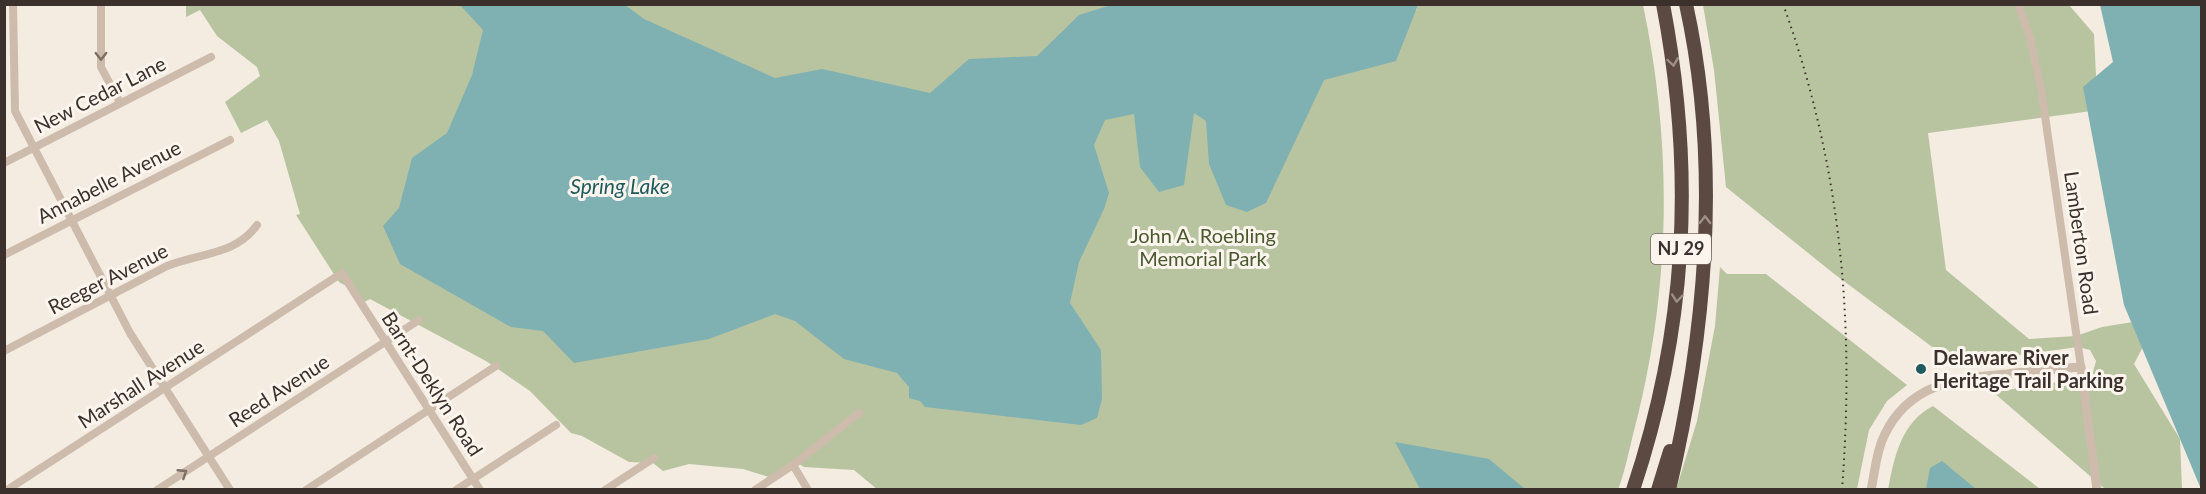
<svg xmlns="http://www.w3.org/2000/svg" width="2206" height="494" font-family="Lato,sans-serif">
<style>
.green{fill:#b8c4a0}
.water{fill:#7fb0b2}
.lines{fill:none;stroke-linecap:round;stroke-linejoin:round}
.minor{stroke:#cdbbac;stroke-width:8}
.tertiary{stroke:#cdbbac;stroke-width:9}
.motorway{stroke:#5c4a42;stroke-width:14}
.rail{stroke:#3b302b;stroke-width:2;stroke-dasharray:1.5 4.5;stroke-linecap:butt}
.oneway{stroke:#7d6f65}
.oneway2{stroke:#9c8e87}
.poi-dot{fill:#1f5a5e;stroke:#fbf5ee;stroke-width:2}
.labels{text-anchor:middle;stroke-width:6;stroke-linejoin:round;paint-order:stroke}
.shield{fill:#fbf5ee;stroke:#756b66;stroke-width:1.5}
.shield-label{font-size:18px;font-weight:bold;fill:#3b302b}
.street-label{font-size:20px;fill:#3b302b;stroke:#fbf5ee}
.park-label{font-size:20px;fill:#4a5a2e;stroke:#fbf5ee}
.poi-label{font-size:20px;font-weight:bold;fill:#3b302b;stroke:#fbf5ee;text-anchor:start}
.water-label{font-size:21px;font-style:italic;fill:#1f5a5e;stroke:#fbf5ee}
</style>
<rect width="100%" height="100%" fill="#f4ebe1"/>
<path class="green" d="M1407 4 1416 11 1418 4 1643 5C1672 142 1671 279 1638 415 1631 440 1627 465 1618 490H878L854 470 804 467 799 464 769 477 743 469 689 464 663 471 653 463 629 462 582 436 571 433 530 391 486 361 370 299 364 302 359 293 339 282 296 215 300 214 279 141 267 120 241 133 225 102 260 76 257 67 217 36 200 10 186 17V5Z
M1703 5H2069L2094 34 2096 76 2117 91 2099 110 1928 133 1946 270 2029 339 2076 336 2102 327 2133 322 2146 341 2134 364 2180 439 2182 489H2105L1993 392 2084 378 2093 372 2096 361 2090 350 2078 347 1955 364 1833 273 1726 187 1714 70Z
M1720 267 1727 274H1766L1907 385 1887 401 1869 430 1857 489 1676 490 1697 421 1715 326Z
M1933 406 2040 489 1888 490C1894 458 1901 422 1933 406Z"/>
<path class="water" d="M460 5H625L644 19 775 78 822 69 930 93 969 59 1037 56 1079 15 1111 5H1418L1396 61 1324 80 1266 203 1247 212 1226 205 1209 164 1206 121 1194 113 1184 185 1159 192 1140 167 1134 114 1105 120 1094 145 1109 193 1104 209 1079 262 1070 303 1101 350 1102 399 1097 418 1081 425 925 407 920 401 909 398V387L897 373 844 359 795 321 775 314 709 339 574 363 543 331 511 327 400 264 383 226 399 208 412 158 447 133 472 75 483 30Z
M2100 5H2201V489L2124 305 2083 87 2113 62Z
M1395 442 1489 459 1525 489H1420Z
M1942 461 1976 489H1926L1930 468Z"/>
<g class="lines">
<path class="minor" d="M13 4 15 111 130 333 230 490
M101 4V67L120 103
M2018 4 2030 38 2041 88 2081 367
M4 163 211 57
M4 255 230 140
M4 351 167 266C199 253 236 255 257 225
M793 465 808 490
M7 490 342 273 480 490
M157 490 419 320
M306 490 496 366
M456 490 556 425
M605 490 654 458
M755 490 793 465 859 413"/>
<path class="tertiary" d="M1871 490C1875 472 1876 452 1884 436 1908 384 1956 378 2007 374 2032 371 2056 369 2081 367L2097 490"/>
<path class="motorway" d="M1633 490C1687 328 1695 172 1663 4
M1658 490 1670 451
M1669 490C1706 333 1721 163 1686 4"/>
<path class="rail" d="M1783 4C1841 165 1855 320 1842 490"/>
</g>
<defs><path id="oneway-chevron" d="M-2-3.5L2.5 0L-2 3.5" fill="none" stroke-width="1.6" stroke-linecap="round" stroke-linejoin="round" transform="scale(1.5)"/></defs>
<g class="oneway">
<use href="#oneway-chevron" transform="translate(101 56) rotate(89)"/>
<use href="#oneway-chevron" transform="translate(183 473) rotate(-33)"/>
</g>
<g class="oneway2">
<use href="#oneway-chevron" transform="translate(1673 62) rotate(82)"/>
<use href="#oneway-chevron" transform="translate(1705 220) rotate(-89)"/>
<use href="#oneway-chevron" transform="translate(1677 298) rotate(96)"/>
</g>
<circle class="poi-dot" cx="1921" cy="369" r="6"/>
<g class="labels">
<rect class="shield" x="1651" y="234" width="60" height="30" rx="4.5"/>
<g class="shield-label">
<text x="1681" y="255">NJ 29</text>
</g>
<g class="street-label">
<text transform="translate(100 95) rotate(-27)" y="7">New Cedar Lane</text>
<text transform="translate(109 182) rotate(-27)" y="7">Annabelle Avenue</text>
<text transform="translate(2081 243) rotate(82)" y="7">Lamberton Road</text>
<text transform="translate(108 279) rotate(-27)" y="7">Reeger Avenue</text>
<text transform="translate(141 384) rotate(-33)" y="7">Marshall Avenue</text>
<text transform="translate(432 384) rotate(57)" y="7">Barnt-Deklyn Road</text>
<text transform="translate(279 391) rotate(-33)" y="7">Reed Avenue</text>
</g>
<g class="park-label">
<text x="1203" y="243">John A. Roebling<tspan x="1203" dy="23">Memorial Park</tspan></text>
</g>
<g class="poi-label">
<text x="1933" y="365">Delaware River<tspan x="1933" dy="23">Heritage Trail Parking</tspan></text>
</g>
<g class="water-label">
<text x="620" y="194">Spring Lake</text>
</g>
</g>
<rect width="2206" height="494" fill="none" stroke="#3b302b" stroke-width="12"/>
</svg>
